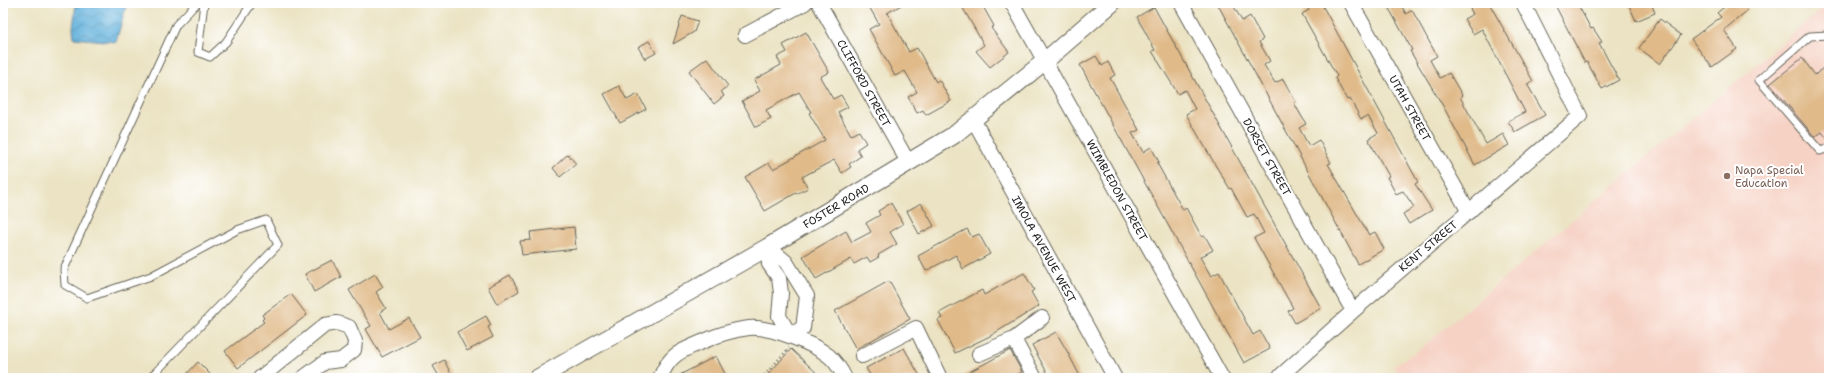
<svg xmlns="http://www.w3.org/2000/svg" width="1832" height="381" font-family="'Shantell Sans',sans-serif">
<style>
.built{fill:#f6d2c4}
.water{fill:url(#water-waves);stroke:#3e667c}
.building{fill:#e0ba89}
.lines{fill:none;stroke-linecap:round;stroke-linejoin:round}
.service-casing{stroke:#646256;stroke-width:9}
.minor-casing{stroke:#646256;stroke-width:16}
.tertiary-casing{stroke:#646256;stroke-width:19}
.path{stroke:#646256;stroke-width:2.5;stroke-dasharray:1 3;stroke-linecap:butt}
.service{stroke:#fff;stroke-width:7}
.minor{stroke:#fff;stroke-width:14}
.tertiary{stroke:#fff;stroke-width:17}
.education-dot{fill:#8d6e63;stroke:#fff;stroke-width:1.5}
.labels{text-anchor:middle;stroke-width:4;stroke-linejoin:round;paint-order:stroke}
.street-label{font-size:11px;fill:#1c1c1c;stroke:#fff}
.education-label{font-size:11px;fill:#785e54;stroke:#fff;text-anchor:start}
</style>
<defs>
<pattern id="water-waves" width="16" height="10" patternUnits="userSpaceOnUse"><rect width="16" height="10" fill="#60b0db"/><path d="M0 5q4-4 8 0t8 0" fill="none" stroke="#4e8eb1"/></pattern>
</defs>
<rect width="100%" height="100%" fill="#fff"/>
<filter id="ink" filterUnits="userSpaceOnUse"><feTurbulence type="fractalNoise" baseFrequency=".025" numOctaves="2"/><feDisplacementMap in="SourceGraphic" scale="8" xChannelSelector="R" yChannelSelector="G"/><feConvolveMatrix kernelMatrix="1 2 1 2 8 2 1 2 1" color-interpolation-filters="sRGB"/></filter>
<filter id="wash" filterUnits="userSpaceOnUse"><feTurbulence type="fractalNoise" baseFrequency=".012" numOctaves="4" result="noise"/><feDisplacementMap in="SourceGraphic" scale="16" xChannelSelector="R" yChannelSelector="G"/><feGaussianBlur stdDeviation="0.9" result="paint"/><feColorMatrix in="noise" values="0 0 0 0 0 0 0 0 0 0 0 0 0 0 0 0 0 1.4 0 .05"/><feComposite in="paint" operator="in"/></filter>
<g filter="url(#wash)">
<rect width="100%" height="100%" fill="#ebe3c3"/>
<path class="built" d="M1829 3V378H1400L1393 366 1420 349Z"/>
<path class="water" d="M76 3H127L116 42 74 38 73 28Z"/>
<g id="blocks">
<path class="building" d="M867 3H905L887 13 909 52 917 48 936 82 939 80 951 101 926 115 923 110 917 113 908 97 917 92 905 71 895 76 869 29 879 24Z
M960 3H981L994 26 991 28 1009 52 990 67 976 51 984 45Z
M1217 3H1232L1242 21 1250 16 1263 39 1259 42 1270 61 1264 65 1275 83 1283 79 1296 102 1294 103 1306 124 1299 128 1309 146 1319 140 1331 163 1328 164 1369 235 1375 232 1384 249 1358 264Z
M1305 3H1321L1418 182 1415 184 1432 210 1409 224 1403 214 1414 207 1403 191 1396 194 1387 177 1389 176 1368 139 1378 133 1368 116 1361 119 1350 99 1347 100 1335 78 1337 76 1302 14 1309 10Z
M1386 3H1400L1406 14 1412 10 1437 56 1430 60 1440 78 1449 73 1462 95 1460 97 1486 144 1503 134 1509 145 1475 165 1443 106 1410 51 1412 50Z
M1476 3H1489L1533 81 1527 84 1545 115 1515 132 1508 121 1525 112 1482 29 1473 34 1464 19 1473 14 1469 7Z
M1554 3H1577L1591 29 1593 28 1602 42 1599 43 1619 80 1602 89 1587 62 1585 63Z
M1628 3H1651L1655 13 1636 21Z
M1729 3H1742L1748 10 1724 30 1737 49 1712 67 1691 39 1721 17 1717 13Z
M1154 7 1321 308 1295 323 1288 311 1293 308 1254 238 1264 233 1254 214 1247 217 1231 188 1230 189 1217 168 1186 114 1195 109 1185 90 1178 94 1152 51 1155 50 1137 17Z
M682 16 698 21 694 32 673 44Z
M1660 19 1681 35 1660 64 1639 48Z
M806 32 829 72 820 77 833 99 841 95 848 107 838 112 851 135 859 131 866 143 857 149 861 156 849 164 851 167 842 173 834 160 802 177 808 188 796 194V193L765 211 745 177 769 163 773 169 825 140 809 113 811 112 799 92 766 110 771 119 756 127 742 101 760 91 754 80 781 65 777 57 787 52 783 45Z
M649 41 656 53 645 59 638 47Z
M1096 56 1102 66 1108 62 1115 75 1110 78 1139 130 1132 133 1143 152 1151 147 1159 162 1157 163 1183 210 1186 208 1202 237 1205 236 1213 250 1200 257 1211 276 1219 272 1253 335 1260 331 1270 349 1244 363 1080 65Z
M707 58 728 86 721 91 724 96 714 104 689 71Z
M1802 58 1815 75 1824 67 1829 73V141L1822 132 1815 137 1770 84Z
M619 86 627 100 638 94 646 109 620 123 604 94Z
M568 154 576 164 560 177 553 168Z
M891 203 903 224 890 232 897 244 878 255 879 257 870 262 867 257 854 264 851 259 816 279 803 256 846 231 852 242 871 232 866 223 880 215 878 211Z
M921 203 934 226 919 234 907 211Z
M574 227 576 249 522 255 520 241 531 240 530 232Z
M967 229 972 237 979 234 990 254 963 269 956 255 926 271 918 256Z
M332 260 341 277 314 292 305 274Z
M1024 273 1034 290 1031 292 1039 306 990 336 955 353 938 320 942 318 939 313 982 290 984 295Z
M375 274 383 287 376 292 386 308 380 312 389 329 409 318 420 337 382 357 366 329 371 326 349 290Z
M510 275 519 291 497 304 488 287Z
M889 281 910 319 856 349 835 311Z
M291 294 307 315 238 368 225 351 264 322 262 320 264 318 262 315Z
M486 316 491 325 488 327 493 337 467 351 457 332Z
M1056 332 1067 351 1081 378H1050L1032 345Z
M904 348 921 378H872L866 368Z
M791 349 822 378H765Z
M1010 350 1022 372 1016 375 1018 378H958Z
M716 356 727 378H674Z
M444 360 453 378H440L433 366Z
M198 362 214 378H183Z"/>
</g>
</g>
<g filter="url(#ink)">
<use href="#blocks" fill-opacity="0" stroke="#646256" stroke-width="1"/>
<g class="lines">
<g class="service-casing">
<path id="service" d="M204 3 198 52 210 57 226 42 252 3
M1829 35 1810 36 1759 80 1820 151 1829 148
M150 378 278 245 266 220 237 230 151 276 87 298 65 285 64 269 176 25 197 3"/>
</g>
<g class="minor-casing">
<path id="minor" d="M819 3 908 162
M1012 3 1222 378
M1181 3 1353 311
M1351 3 1469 212
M745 35 805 3
M973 119 1115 378
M768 247 786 262 807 296 803 328 790 335
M768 247 769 264 779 278 781 293 779 316 790 335
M1014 339 1035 378
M979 354 1014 339 1042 318
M862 356 916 328 940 378
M260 378 325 325 337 323 349 327 355 341 354 350 341 360 325 362 303 378
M660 378C669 355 680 351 702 342 717 335 732 330 749 328 769 326 813 343 829 356 836 362 841 370 845 378
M1278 378 1353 311 1580 116 1523 3"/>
</g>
<g class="tertiary-casing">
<path id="tertiary" d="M538 378 768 247 954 135 1045 61 1112 3"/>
</g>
<path class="path" d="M762 378 789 348"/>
<use href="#service" class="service"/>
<use href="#minor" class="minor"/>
<use href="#tertiary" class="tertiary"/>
</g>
</g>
<circle class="education-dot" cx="1727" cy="176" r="4"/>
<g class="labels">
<g class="street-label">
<text transform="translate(864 83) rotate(61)" y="4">CLIFFORD STREET</text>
<text transform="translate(1410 108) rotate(61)" y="4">UTAH STREET</text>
<text transform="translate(1267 157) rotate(61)" y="4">DORSET STREET</text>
<text transform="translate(1117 190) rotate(61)" y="4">WIMBLEDON STREET</text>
<text transform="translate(836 206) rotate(-31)" y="4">FOSTER ROAD</text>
<text transform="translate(1428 246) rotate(-40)" y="4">KENT STREET</text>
<text transform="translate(1044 249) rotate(61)" y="4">IMOLA AVENUE WEST</text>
</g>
<g class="education-label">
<text x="1735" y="174">Napa Special<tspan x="1735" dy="13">Education</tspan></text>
</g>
</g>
<rect width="1832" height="381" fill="none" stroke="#fff" stroke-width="16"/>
</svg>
